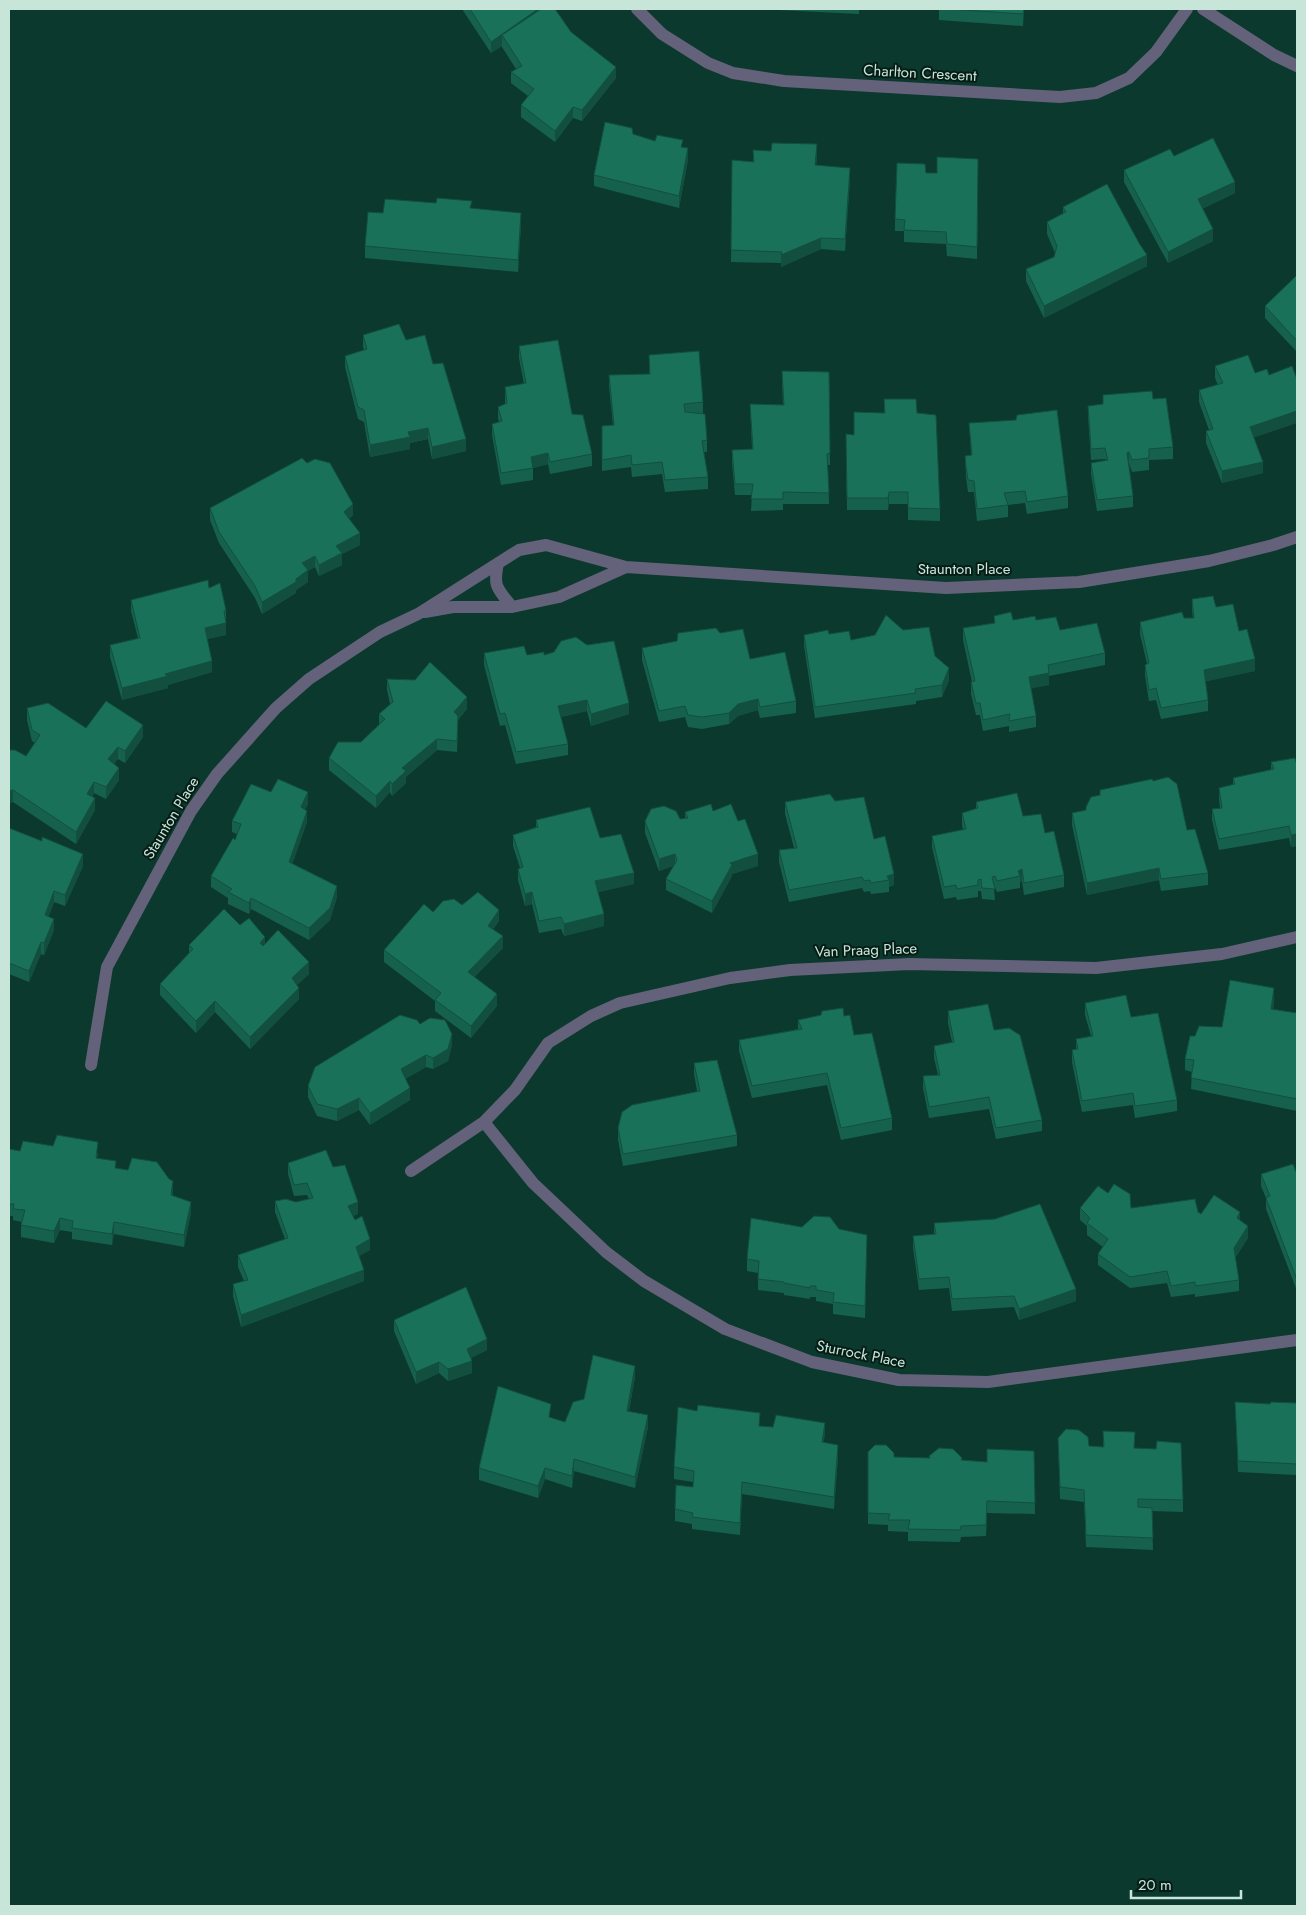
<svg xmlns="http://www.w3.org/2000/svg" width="1306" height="1915" font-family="Jost,sans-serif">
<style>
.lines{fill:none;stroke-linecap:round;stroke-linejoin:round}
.minor{stroke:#64617a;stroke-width:12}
.tertiary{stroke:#64617a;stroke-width:12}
.wall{fill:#16614d}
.shaded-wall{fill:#124f3f}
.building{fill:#19715a;stroke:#124f3f}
.labels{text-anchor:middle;stroke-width:4;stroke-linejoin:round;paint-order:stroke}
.street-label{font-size:15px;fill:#c8e5da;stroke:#061d16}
</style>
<rect width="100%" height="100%" fill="#0c392d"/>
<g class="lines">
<path class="minor" d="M637 9 662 34 708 63 733 73 784 81 1060 97 1096 93 1129 78 1156 52 1187 9
M498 563C493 587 497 588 512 607
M425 612 453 607H512L559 597 626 567
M91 1065 107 967 191 811 217 774 276 708 309 679 380 632 418 614 519 550 546 545 626 567 946 588 1079 582 1209 561 1273 545 1297 537
M484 1122 533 1183 606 1252 644 1281 725 1329 812 1362 899 1380 988 1382 1297 1340
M411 1171 484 1122 515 1090 548 1043 591 1016 620 1003 730 978 790 970 909 964 1096 968 1222 954 1297 937"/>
<path class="tertiary" d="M1203 9 1274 55 1297 66"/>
</g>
<path class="wall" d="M462 9H555L571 32 616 78 582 121 573 118 555 142 521 117V105L528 96 511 83V72L516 69 502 47V46L491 53Z
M778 9H859V14L778 10Z
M939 9H1024L1023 26 939 20Z
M633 134 655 141 683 147 688 160 679 208 594 186V175Z
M753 150 817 156 816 165 850 179 845 251 821 249 781 267V263L731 262 732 160 753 162Z
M1174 156 1235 193 1202 209 1213 241 1168 263 1124 182V170Z
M978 159 977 259 947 256 946 244 904 242V231H895V219L926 173H937Z
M1063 207 1147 266 1044 318 1026 281V269L1054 257 1055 253 1047 234V222L1063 213Z
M472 208 521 225 518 272 365 258V246L383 213Z
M1297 275V352L1265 318V306Z
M363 335 406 340 433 364 466 451 432 459 428 439 410 443V449L370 457 364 422 358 419 345 367V356L364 350 363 347Z
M519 346 572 414 592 454V466L550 474 548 464 533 468V480L501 485 492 435V424L499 422 498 418V407L505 404V387L524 384 519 358Z
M649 355 703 402V414L707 440V452H703L708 477V489L665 492 662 474 632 477 631 467 602 471V426L613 425 609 387V375L649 374Z
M1215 366 1255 373 1254 437 1263 473 1222 483 1206 443V431L1209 430 1199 402V390L1218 385 1215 378Z
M782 371 829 372 830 465H828L829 504H783V510L751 511 752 495H735L732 462V450L752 449 750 404 783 405 782 383Z
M884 399 917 413 940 509V521L908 520V504H889L888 510H847L846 434 854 435 884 413Z
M1153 399 1173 447V459L1149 460V470L1132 472 1129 463 1133 496V507L1097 511 1091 474V463L1106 460 1105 459 1091 460 1088 417V406Z
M969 423 1068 496V508L1027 514 1025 503 1008 505V517L977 521 974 492H968L966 478 965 456 971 455Z
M210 508 353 515 349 519 360 545 342 554V565L319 576 315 567 308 571V582L296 590V593L262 614 255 598 219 543 210 520Z
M209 588 226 610V635L207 639 212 672 168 685V688L122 700 110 657V645L138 638 131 611V600Z
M1192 599 1216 607 1239 631 1255 671 1205 681 1208 700V711L1161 719 1156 700 1149 701 1145 676V665L1147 664 1140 634V622L1193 618 1192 611Z
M994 616 1013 620H1036L1060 630 1105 653V665L1049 676V685L1031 688 1036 716V727L1009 732V726L983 731 980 715H976L971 694V682H972L963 640V628L994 623Z
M903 630 935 656 949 680 942 697 916 701V704L815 718 804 646V635L829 634 851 640Z
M720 633 796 701V713L760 718 758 710 738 716 729 724 702 729 688 727 685 717 659 722 642 660V648Z
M484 653 527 655H544L629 714 591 726 587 711 561 717 568 744V755L516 764 505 725 500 726 484 665Z
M387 679 467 709 458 720 457 752 437 750 406 777V783L392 796 390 792 376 808 329 770V758L361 742 379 725V714L390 704 387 690Z
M27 708 86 728 143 737 125 763 118 759 114 764 119 780 106 799 94 793 92 797 95 810 76 844 13 802 9 803V750L26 756 35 743 32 741 27 720Z
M1271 762 1297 765V846L1291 847 1289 838 1219 850 1212 820V809L1220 808 1219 799V788L1233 784V778L1271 770Z
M1153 781 1187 830 1208 873V885L1161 891 1159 880 1087 895 1072 825V813L1086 810V807Z
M271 792 308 804 305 809 307 822 292 864 337 897 330 920 309 940 251 909 249 914 228 904V898L211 887V876L235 840 237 834 232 832V821Z
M835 801 874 839 894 885 889 887V892L871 894 870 891 864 892 862 888 789 902 779 862V850L794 848 785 814V802Z
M976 802 1023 816 1045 833 1064 875V887L1024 895 1022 881 1020 882V888L997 892 995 888H994L995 900 982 899 981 891H978V897L957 900 956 897 944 899 932 847V836L963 830 962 825V813L976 809Z
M713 811 738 821 758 866 732 874V876L712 913 666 890V879L673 866 659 871 645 833V821L685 819V812Z
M536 820 600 838 634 884 598 892 604 926 564 936 561 929 539 933 532 904 525 906 518 880V869L520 868 513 846V835L536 827Z
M9 828 83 866 65 906 54 902 49 916 54 930 44 955 41 954 29 982 9 974Z
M462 905 499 921 493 929 503 948 474 977 497 1006 471 1038 435 1011V1001L384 962V950L433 912Z
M240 925 265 945 309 974 297 985 299 999 250 1049 215 1012 196 1033 160 995V984L189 953V945Z
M1274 1000 1273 1010 1297 1013V1111L1191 1089 1192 1072 1185 1070V1059L1195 1036 1222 1027Z
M1085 1003 1131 1017 1177 1100V1111L1135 1118 1133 1105 1082 1112 1072 1062V1050L1076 1049V1039L1091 1036 1085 1015Z
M948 1011 994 1030 1042 1120V1131L996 1139 989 1109 929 1118 923 1088V1076L938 1075 934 1058V1046L952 1042 948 1023Z
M844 1016 892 1118V1130L841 1140 827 1085 752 1098 739 1051V1040L798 1029V1020Z
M452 1045 448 1061 433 1069 426 1067 405 1079 410 1100 370 1125 359 1110 337 1121 317 1116 308 1097V1086Z
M694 1063 737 1135V1146L623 1166 618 1140V1128L697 1091 694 1074Z
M9 1149 20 1151 98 1153 97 1158 116 1168 173 1192V1196L191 1213 184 1247 114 1234 112 1245 72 1239V1232L60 1230 54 1243 21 1237V1225L22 1222 13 1220V1216H9Z
M288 1163 333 1167 358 1214 353 1216 370 1250 359 1256 364 1281 241 1327 233 1296V1284L244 1281 238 1267V1255L285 1239 275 1212V1201L296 1202 309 1199 307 1195 294 1196 288 1174Z
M1261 1174H1297V1291L1266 1209V1198L1261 1186Z
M1080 1208H1131L1198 1212 1201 1214 1240 1221 1248 1238 1235 1258 1239 1280V1291L1195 1297V1294L1171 1297 1167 1283 1130 1288 1098 1265V1254L1103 1247 1087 1235V1226L1080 1220Z
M934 1223 1076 1301 1019 1320 1014 1307 952 1311 949 1288 919 1290 913 1248V1236L934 1234Z
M802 1227 839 1229 867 1235 865 1318 833 1314V1304L816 1301V1297H810V1299L784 1295V1293L758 1290V1273L747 1271V1259Z
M394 1320 487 1350 471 1358 472 1373 448 1381 439 1373 416 1384 394 1331Z
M635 1377 629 1411 648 1427 635 1488 574 1471 572 1488 545 1479 538 1498 479 1480V1468L565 1422 584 1399Z
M1235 1402 1270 1404 1297 1403V1475L1238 1472Z
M760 1426 825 1434 823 1442 838 1457 834 1509 742 1494 740 1535 692 1529V1524L675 1521V1509L693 1487V1482L674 1479V1467Z
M1103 1431 1135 1448 1183 1500V1512L1152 1511 1153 1550 1086 1547 1084 1502 1060 1499 1058 1438 1089 1446 1103 1447Z
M1034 1451 1035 1514 987 1513 986 1536 961 1537 960 1542 908 1541V1532L888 1531V1525L868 1524V1452L894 1457 929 1458V1456L962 1460 987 1462Z"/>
<path class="shaded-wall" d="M538 9H552L502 35V46L491 53V42Z
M616 67V78L582 121V110Z
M573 107V118L555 142V131Z
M817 144V156L815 177V165Z
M688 148V160L679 208V196Z
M850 168V179L845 251V239Z
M1235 182V193L1198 211V199Z
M521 213V225L518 272V260Z
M1213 229V241L1168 263V252Z
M821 238V249L781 267V255Z
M1147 255V266L1044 318V306Z
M1297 411V423L1250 439V427Z
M428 428V439L410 443V449L370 457V445L408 432Z
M466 439V451L432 459V447Z
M1129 452V463L1127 464V453Z
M548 453V464L531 468V457Z
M1263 462V473L1222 483V471Z
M889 492V504L888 510V498Z
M353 504V515L344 524V512Z
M360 533V545L342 554V565L319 576V565L336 546Z
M315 556V567L308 571V582L296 590V593L262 614V602L296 579 302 563Z
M226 623V635L205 639V628Z
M1255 659V671L1204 682V670Z
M212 661V672L168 685V688L122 700V688L165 674Z
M949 668V680L942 697V685Z
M1049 673V685L1029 689V677Z
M467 697V709L458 720 457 752 458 720 454 712Z
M758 699V710L738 716 729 724V713L738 704Z
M587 700V711L558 718V706Z
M629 703V714L591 726V714Z
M143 725V737L125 763V751Z
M437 739V750L406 777V783L392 796V784L402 768Z
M118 747V759L108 771V759Z
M119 768V780L106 799V787Z
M390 781V792L376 808V796Z
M94 782V793L87 805V794Z
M13 790V802L9 803V791Z
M308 792V804L301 818V807Z
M95 798V810L76 844V832Z
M307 811V822L289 874V862Z
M1297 834V846L1291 847V835Z
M83 854V866L65 906V895Z
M675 854V865L659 871V859Z
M758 854V866L732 874V876L712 913V901L730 863Z
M1159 868V880L1087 895V883Z
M1022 869V881L1020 882V876L1018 871Z
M634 873V884L595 893V881Z
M894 874V885L889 887V880L887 876Z
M337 886V897L330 920 309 940V928Z
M54 891V902L45 926V915Z
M532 892V904L525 906V894Z
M251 898V909L249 914V903Z
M499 910V921L488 937V926Z
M604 914V926L564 936V924Z
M54 919V930L44 955V943Z
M503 936V948L468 984V972Z
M265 937V948L260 943Z
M41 942V954L29 982V971Z
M309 962V974L292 989V978Z
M299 988V999L250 1049V1037Z
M1274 988V1000L1271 1021V1009Z
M497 994V1006L471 1038V1026Z
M215 1001V1012L196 1033V1021Z
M452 1034V1045L448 1061 433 1069V1058Z
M426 1055V1067L401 1081V1069Z
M410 1088V1100L370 1125V1113Z
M359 1098V1110L337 1121V1109Z
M173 1181V1192L171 1207V1195Z
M191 1202V1213L184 1247V1235Z
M358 1202V1214L348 1217V1206Z
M1240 1212V1224L1237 1218Z
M60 1218V1230L54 1243V1231Z
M114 1222V1234L112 1245V1234Z
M1248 1226V1238L1234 1260V1248Z
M370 1239V1250L356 1258V1247Z
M364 1270V1281L241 1327V1315Z
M1076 1289V1301L1019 1320V1309Z
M487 1339V1350L467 1360V1349Z
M472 1361V1373L448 1381V1369Z
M439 1362V1373L416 1384V1372Z
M635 1366V1377L627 1422V1411Z
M648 1415V1427L635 1488V1477Z
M825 1423V1434L822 1453V1442Z
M838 1445V1457L834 1509V1497Z
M574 1459V1471L572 1488V1476Z
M545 1468V1479L538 1498V1486Z"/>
<path class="building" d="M470 9H538L491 42Z
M541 9H555L571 32 616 67 582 110 573 107 555 131 521 105 534 89 511 72 522 66 502 35Z
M948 9H1024L1023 14Z
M605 122 632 128 633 134 655 141 657 135 683 140 681 147 688 148 679 196 594 175Z
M1213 138 1235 182 1198 199 1213 229 1168 252 1124 170 1170 149 1174 156Z
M772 143 817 144 815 165 850 168 845 239 821 238 781 255 782 252 731 250 732 160 754 162 753 150 771 151Z
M937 157 978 159 977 247 947 244 946 232 904 230 905 220 895 219 897 163 925 164 926 173H937Z
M1107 184 1139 243 1147 255 1044 306 1026 269 1054 257 1057 246 1047 222 1066 212 1063 207Z
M437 198 472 201 470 208 521 213 518 260 365 246 368 212 383 213 385 199 436 203Z
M1297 275V341L1265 306Z
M399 324 406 340 425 335 433 364 443 363 466 439 432 447 428 428 408 432 410 437 370 445 364 410 358 407 345 356 367 349 363 335Z
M558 340 572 414 583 415 592 454 550 462 548 453 531 457 533 468 501 473 492 424 502 421 498 407 507 403 505 387 526 383 519 346Z
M699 351 703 402 684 404 685 412 705 414 707 440 702 441 708 477 665 480 662 462 632 465 631 455 602 460V426L614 425 609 375 650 374 649 355Z
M1248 355 1255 373 1267 369 1269 375 1292 366 1297 379V411L1250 427 1263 462 1222 471 1206 431 1213 429 1199 390 1223 383 1215 366Z
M782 371 829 372 830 453 827 454 829 493 783 492V499H751L753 484H735L732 450 753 449 750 404 784 405Z
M1152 391 1153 399 1166 398 1173 447 1149 449V458L1132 460 1129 452 1127 453 1133 496 1097 500 1091 463 1108 460 1105 448 1091 449 1088 406 1103 404V395Z
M884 399H916L917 413 936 415 940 509 908 508V492H889L888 498H847L846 434 854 435V412L885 413Z
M1057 410 1068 496 1027 502 1025 491 1004 493 1008 505 977 509 974 481 968 480 966 467 965 456 972 455 969 423 1016 420 1017 415Z
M302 458 307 463 315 459 330 463 353 504 344 512 360 533 336 546 342 553 319 565 315 556 302 563 308 570 296 579V582L262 602 255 586 219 532 210 508Z
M208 580 209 588 220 583 226 610 224 611 226 623 205 628 212 661 165 674 168 676 122 688 110 645 140 638 131 600Z
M1213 596 1216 607 1233 604 1239 631 1247 629 1255 659 1204 670 1208 700 1161 708 1156 688 1149 690 1145 665 1149 663 1140 622 1182 612 1184 618H1194L1192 599Z
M1011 612 1013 620 1035 616 1036 620 1056 617 1060 630 1097 623 1105 653 1048 665 1049 673 1029 677 1036 716 1009 721 1010 714 983 720 980 703H976L971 682 975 681 963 628 995 623 994 616Z
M886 615 903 630 929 627 935 656 949 668 942 685 915 689 916 693 815 707 804 635 828 630 829 634 849 631 851 640 875 635Z
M716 628 720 633 743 629 750 659 785 652 796 701 760 707 758 699 738 704 729 713 702 717 688 715 685 706 659 711 642 648 677 641 678 633Z
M576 637 587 645 614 641 629 703 591 714 587 700 558 706 568 744 516 752 505 713 500 714 484 653 524 646 527 655 544 652V655L554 652 561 641Z
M430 662 467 697 454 712 458 716 457 741 437 739 402 768 406 771 392 784 390 781 376 796 329 758 338 742H361L385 719 379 714 393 702 387 679 415 680Z
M106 701 143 725 125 751 118 747 108 759 119 768 106 787 94 782 87 794 95 798 76 832 13 790 9 791V750H15L26 756 40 735 32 730 27 708 48 703 86 728Z
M1295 758 1297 765V834L1291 835 1289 826 1219 839 1212 809 1222 808 1219 788 1235 784 1233 778 1274 769 1271 762Z
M1168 777 1177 784 1187 830 1195 829 1208 873 1161 879 1159 868 1087 883 1072 813 1086 810V807L1091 797 1100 795V790L1152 779 1153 781Z
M278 779 308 792 301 807 307 811 289 862 337 886 330 908 309 928 251 898 249 903 228 892 232 889 211 876 233 838 235 840 241 824 232 821 251 784 271 792Z
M1017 793 1023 816 1041 814 1045 833 1054 831 1064 875 1024 883 1022 869 1018 871 1020 876 997 881 995 876 992 877 995 889 982 888 981 879 978 880V885L957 889 956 885 944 887 932 836 966 829 962 813 978 808 976 802Z
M830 794 835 801 864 797 874 839 885 836 894 874 887 876 889 880 871 883 870 880 864 881 862 877 789 890 779 850 797 848 785 802Z
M711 804 713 811 731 804 738 821 745 819 758 854 730 863 732 865 712 901 666 879 677 860 675 854 659 859 645 821 651 809 664 806 676 811 680 819 688 818 685 812Z
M590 807 600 838 621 834 634 873 595 881 604 914 564 924 561 917 539 921 532 892 525 894 518 869 523 867 513 835 538 827 536 820Z
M9 828 42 841V837L83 854 65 895 54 891 45 915 54 919 44 943 41 942 29 971 9 963Z
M478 892 499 910 488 926 503 936 468 972 497 994 471 1026 435 1000 441 993 384 950 424 904 433 912 443 901 454 899 462 905Z
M224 909 240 925 249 918 265 937 260 943 263 946 278 930 309 962 292 978 299 988 250 1037 215 1001 196 1021 160 984 193 949 189 945Z
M1230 980 1274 988 1271 1009 1297 1013V1099L1191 1078 1194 1060 1185 1059 1190 1036H1195L1199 1026 1222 1027Z
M1126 995 1131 1017 1158 1013 1177 1100 1135 1106 1133 1093 1082 1101 1072 1050 1078 1049 1076 1039 1093 1036 1085 1003Z
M988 1004 994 1030 1009 1028 1020 1035 1042 1120 996 1128 989 1097 929 1107 923 1076 940 1075 934 1046 954 1042 948 1011Z
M843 1008 844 1016 850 1015 854 1035 872 1033 892 1118 841 1128 827 1073 752 1086 739 1040 802 1029 798 1020 821 1015 822 1011Z
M400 1015 417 1020 420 1024 430 1018 445 1020 452 1034 448 1049 433 1058 426 1055 401 1069 410 1088 370 1113 359 1098 337 1109 317 1104 308 1086 315 1067Z
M717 1060 737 1135 623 1154 618 1128 622 1112 632 1105 700 1091 694 1063Z
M57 1135 98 1142 96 1158 116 1161 115 1168 128 1170 132 1158 157 1162 169 1179 173 1181 171 1195 191 1202 184 1235 114 1222 112 1234 72 1228 73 1221 60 1218 54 1231 21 1225 25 1210 13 1209 14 1204H9V1196L10 1191H9V1149L20 1151 23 1141 53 1146Z
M326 1150 333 1167 345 1165 358 1202 348 1206 355 1220 362 1216 370 1239 356 1247 364 1270 241 1315 233 1284 248 1280 238 1255 288 1238 275 1201 286 1199 296 1202 313 1198 307 1183 294 1185 288 1163Z
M1293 1164 1297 1174V1280L1266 1198 1270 1196 1261 1174Z
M1114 1184 1130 1194 1131 1208 1195 1199 1198 1212 1201 1214 1214 1195 1240 1212 1237 1218 1248 1226 1234 1248 1239 1280 1195 1286V1282L1171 1286 1167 1271 1130 1277 1098 1254 1108 1239 1087 1223 1090 1218 1080 1208 1098 1186 1108 1193Z
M1040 1204 1076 1289 1019 1309 1014 1296 952 1299 949 1277 919 1279 913 1236 936 1234 934 1223 995 1219Z
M814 1216 830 1217 839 1229 867 1235 865 1306 833 1302 834 1293 816 1290V1286H810V1288L784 1283V1282L758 1279 759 1261 747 1259 751 1218 802 1227Z
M466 1287 487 1339 467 1349 472 1361 448 1369 439 1362 416 1372 394 1320Z
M593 1355 635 1366 627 1411 648 1415 635 1477 574 1459 572 1476 545 1468 538 1486 479 1468 498 1386 551 1404 549 1417 565 1422 573 1402 584 1399Z
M1235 1402 1270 1404 1271 1402 1297 1403V1464L1238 1461Z
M698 1405 760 1413 759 1426 773 1427 776 1415 825 1423 822 1442 838 1445 834 1497 742 1482 740 1523 692 1517 693 1513 675 1509 676 1485 693 1487 694 1471 674 1467 678 1407 697 1411Z
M1066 1429 1079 1430 1088 1437 1089 1446 1104 1447 1103 1431 1135 1432 1134 1448 1156 1449 1157 1441 1181 1443 1183 1500 1138 1499V1507L1152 1508 1153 1538 1086 1535 1084 1490 1060 1487 1058 1438Z
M875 1445H886L894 1453V1457L930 1458 929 1456 939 1448 953 1449 962 1458 961 1460 987 1462V1449L1034 1451 1035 1503 987 1501 986 1525 961 1526 960 1530 908 1529 910 1520H888L890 1514 868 1513V1452Z"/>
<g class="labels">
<g class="street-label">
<text transform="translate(920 73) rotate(3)" y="5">Charlton Crescent</text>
<text x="964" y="574">Staunton Place</text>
<text transform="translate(171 818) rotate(-59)" y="5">Staunton Place</text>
<text transform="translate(866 950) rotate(-2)" y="5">Van Praag Place</text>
<text transform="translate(861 1354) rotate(11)" y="5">Sturrock Place</text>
</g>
</g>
<rect width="1306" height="1915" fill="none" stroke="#c8e5da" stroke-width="20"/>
<path d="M1131 1890v8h110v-8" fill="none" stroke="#c8e5da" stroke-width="2.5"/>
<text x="1138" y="1890" font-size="15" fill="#c8e5da" stroke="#061d16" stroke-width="4" paint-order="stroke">20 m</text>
</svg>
